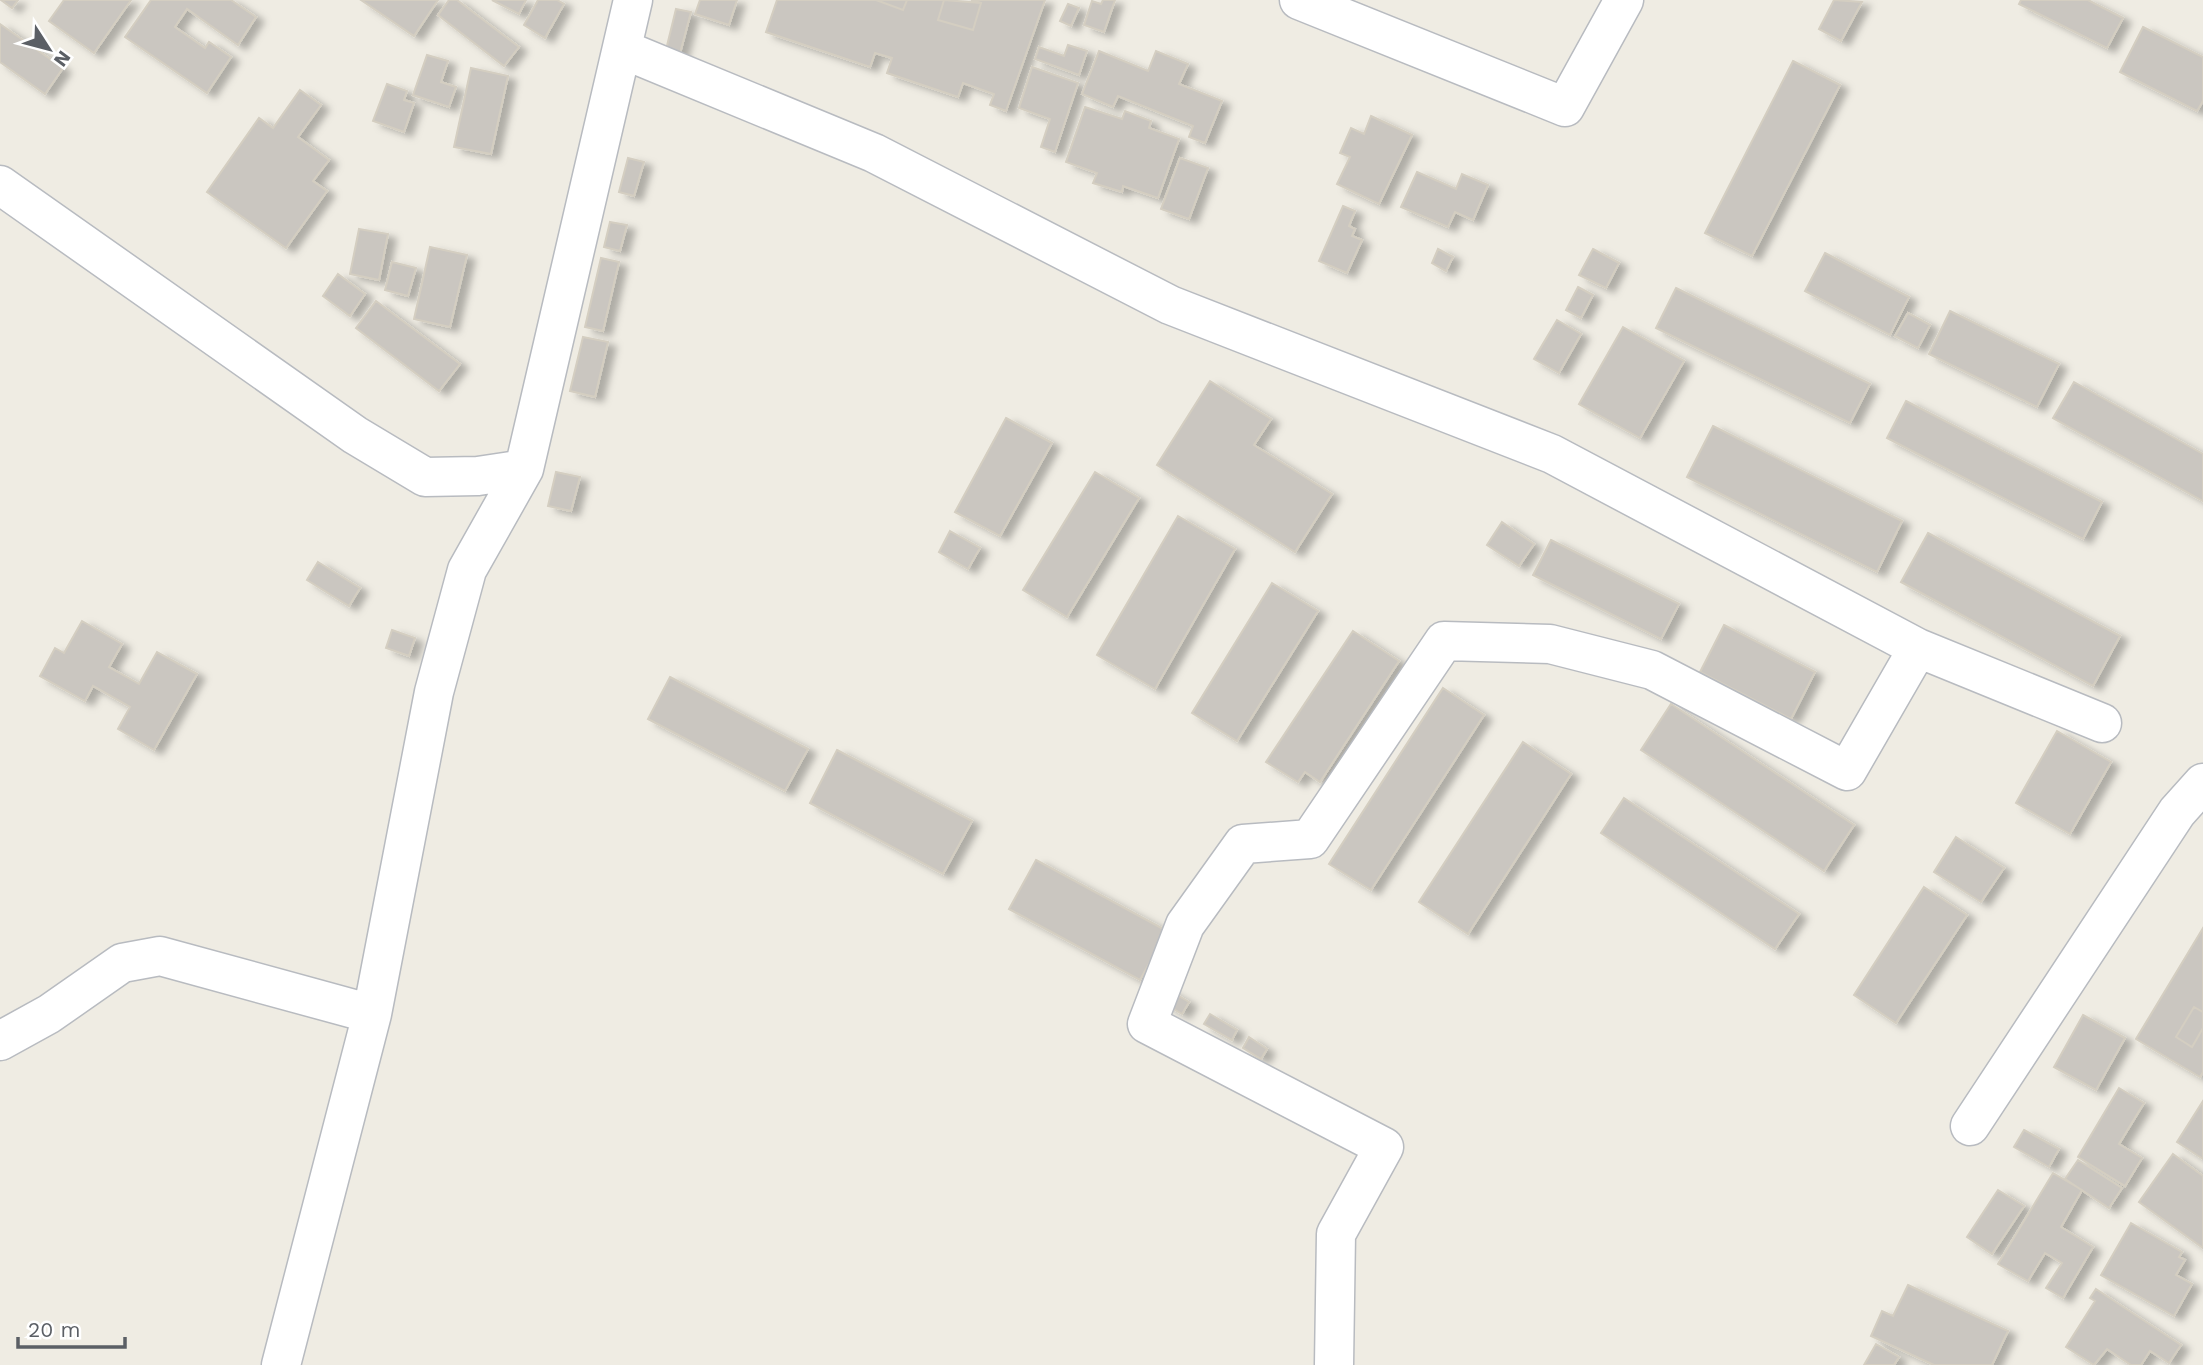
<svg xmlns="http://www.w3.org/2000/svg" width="2203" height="1365" font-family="'Work Sans',sans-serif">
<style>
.building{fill:#cac6c0;stroke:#d4cec1;stroke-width:2;filter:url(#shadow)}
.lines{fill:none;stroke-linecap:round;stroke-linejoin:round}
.minor-casing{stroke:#b8bbc0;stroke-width:41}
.minor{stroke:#fff;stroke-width:38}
</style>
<defs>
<filter id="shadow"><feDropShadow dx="8" dy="4.5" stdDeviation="3.5" flood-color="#0004"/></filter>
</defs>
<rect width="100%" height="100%" fill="#efece3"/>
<path class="building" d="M1 0H18L12 8Z
M64 0H131L94 53 49 21Z
M151 0H231L256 17 238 45 187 9 175 27 205 48 209 42 231 57 207 93 125 37Z
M361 0H438L414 36Z
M449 0H457L519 47 504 66 438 15Z
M492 0H526L519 14Z
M538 0H557L564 4 545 38 524 25Z
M700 0H737L729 25 695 14Z
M777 0H876L903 10 907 0H944L938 20 973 30 981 3 971 0H1045L1006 111 990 105 994 94 963 83 958 97 887 73 892 58 875 53 870 67 766 32Z
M876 0H907L903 10Z
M944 0 981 3 973 30 938 20Z
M1103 0H1115L1104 32 1084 25 1092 1 1101 4Z
M1834 0 1862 2 1841 41 1819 29Z
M2021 0H2088L2123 18 2107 48 2019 4Z
M1068 4 1079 8 1071 26 1060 21Z
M676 9 691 12 679 57 665 54Z
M0 24 63 68 45 94 0 62Z
M2143 27 2203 57V101L2197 111 2120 72Z
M1068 45 1087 51 1079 75 1035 59 1039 47 1064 56Z
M1099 51 1148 71 1156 51 1188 64 1179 84 1222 101 1205 143 1189 137 1193 126 1118 96 1113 107 1082 94Z
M427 55 448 61 441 82 456 87 449 107 413 95Z
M1793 61 1840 85 1752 256 1705 233Z
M1032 67 1078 83 1055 152 1041 147 1050 119 1019 108Z
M471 68 508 76 491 154 454 147Z
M387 84 407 91 404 100 414 103 404 132 373 121Z
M300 90 321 105 298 137 329 160 313 181 327 191 286 248 207 192 259 118 273 128Z
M1085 107 1122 119 1125 111 1151 121 1149 128 1179 139 1158 198 1123 186 1122 192 1093 183 1097 173 1066 162Z
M1371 116 1412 135 1379 204 1337 184 1350 157 1340 153 1351 128 1364 134Z
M628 158 644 162 634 196 619 192Z
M1180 158 1208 168 1189 219 1161 209Z
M1417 172 1456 189 1462 174 1488 185 1473 220 1455 212 1448 227 1401 207Z
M1343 206 1355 211 1349 226 1355 229 1352 236 1362 240 1347 273 1319 261Z
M610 222 627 225 620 251 604 247Z
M359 229 388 234 379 280 350 274Z
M430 247 467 255 450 327 414 319Z
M1438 249 1453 257 1446 271 1432 263Z
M1593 249 1619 263 1606 288 1579 275Z
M1825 253 1909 297 1890 335 1805 291Z
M601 258 619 262 603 331 585 327Z
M392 262 416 268 408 296 385 290Z
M338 274 365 294 350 316 323 296Z
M1578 287 1593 295 1581 318 1566 310Z
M1676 288 1870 384 1850 423 1656 328Z
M376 301 460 364 439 391 356 328Z
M1950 311 2059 364 2037 407 1929 354Z
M1908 313 1930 325 1918 348 1895 336Z
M1557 320 1581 334 1559 373 1534 359Z
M1623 327 1684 361 1640 438 1579 404Z
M583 337 608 342 595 397 570 391Z
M1210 381 1271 419 1254 445 1332 494 1295 552 1157 465Z
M2074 382 2203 454V501L2053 418Z
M1906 401 2102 502 2083 539 1887 438Z
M1006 418 1052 443 1000 536 955 512Z
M1713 426 1902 521 1877 572 1687 477Z
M556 472 580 477 571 511 548 506Z
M1095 472 1139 498 1067 617 1023 590Z
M1178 516 1235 549 1155 689 1097 655Z
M1502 522 1534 544 1519 566 1487 545Z
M950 531 980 548 968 569 939 552Z
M1928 533 2120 636 2093 686 1901 582Z
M1551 540 1679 604 1661 639 1533 575Z
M318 562 360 588 349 606 307 580Z
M1272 583 1318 611 1237 741 1192 713Z
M82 621 122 644 109 667 139 684 157 652 197 674 154 750 118 729 130 707 93 686 85 701 40 676 55 648 64 653Z
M1724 625 1815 672 1791 719 1700 672Z
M392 630 415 638 409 656 386 648Z
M1353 631 1399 661 1320 782 1305 772 1298 782 1266 762Z
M670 677 808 749 785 791 648 719Z
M1443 688 1484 715 1371 890 1329 864Z
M1671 704 1854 825 1824 871 1641 750Z
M2057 731 2111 762 2070 834 2016 803Z
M1523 742 1571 774 1468 934 1419 902Z
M837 750 972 821 943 874 810 803Z
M1624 798 1799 914 1775 949 1601 833Z
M1956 837 2004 868 1981 902 1934 872Z
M1036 860 1167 931 1140 980 1009 909Z
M1924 887 1967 915 1896 1023 1854 995Z
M2203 928V1012L2194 1007 2176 1037 2192 1047 2203 1028V1072L2200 1077 2136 1039Z
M1162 986 1189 1002 1182 1014 1155 998Z
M2194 1007 2203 1012V1028L2192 1047 2176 1037Z
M1210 1014 1237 1030 1232 1040 1204 1024Z
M2083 1015 2125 1038 2096 1090 2054 1067Z
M1249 1037 1267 1049 1261 1059 1243 1048Z
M2119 1088 2144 1103 2119 1144 2142 1158 2125 1186 2078 1157Z
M2203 1101V1159L2177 1142Z
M2024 1130 2059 1149 2049 1167 2014 1147Z
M2173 1154 2203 1176V1248L2139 1202Z
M2078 1160 2122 1188 2109 1208 2065 1179Z
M2053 1173 2082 1190 2061 1227 2093 1247 2063 1298 2046 1288 2062 1263 2045 1253 2028 1281 1998 1264Z
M1998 1190 2024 1206 1992 1254 1967 1237Z
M2131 1223 2182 1252 2179 1257 2185 1260 2176 1275 2192 1284 2174 1316 2101 1275Z
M1908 1285 2008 1331 1992 1365H1934L1871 1336 1882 1311 1893 1316Z
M2096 1289 2181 1345 2169 1363 2150 1351 2141 1365H2131L2107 1349 2094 1365 2066 1347 2095 1301 2090 1298Z
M1876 1344 1899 1357 1894 1365H1864Z"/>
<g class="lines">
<g class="minor-casing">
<path id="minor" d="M1299 0 1565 107 1624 0
M622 49 874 153 1170 305 1552 454 1918 648 1847 771 1652 670 1550 644 1444 641 1310 839 1243 844 1185 925 1147 1024 1384 1147 1336 1234 1334 1365
M0 185 355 435 425 477 478 476 524 469
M1918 648 2102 723
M0 1041 49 1014 122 963 160 956 372 1014
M1970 1126 2177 812 2203 783
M281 1365 372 1014 434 692 467 570 524 469 633 0"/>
</g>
<use href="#minor" class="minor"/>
</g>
<g transform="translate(49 49) rotate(126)" stroke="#ffffff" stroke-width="5" paint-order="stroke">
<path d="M0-5L12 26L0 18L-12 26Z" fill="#5b5f65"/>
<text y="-10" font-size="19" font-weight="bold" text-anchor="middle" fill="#5b5f65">N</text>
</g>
<path d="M18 1337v10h107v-10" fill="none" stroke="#5b5f65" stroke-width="3.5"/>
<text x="28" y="1337" font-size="21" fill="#5b5f65" stroke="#ffffff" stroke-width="5" paint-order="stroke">20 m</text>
</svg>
